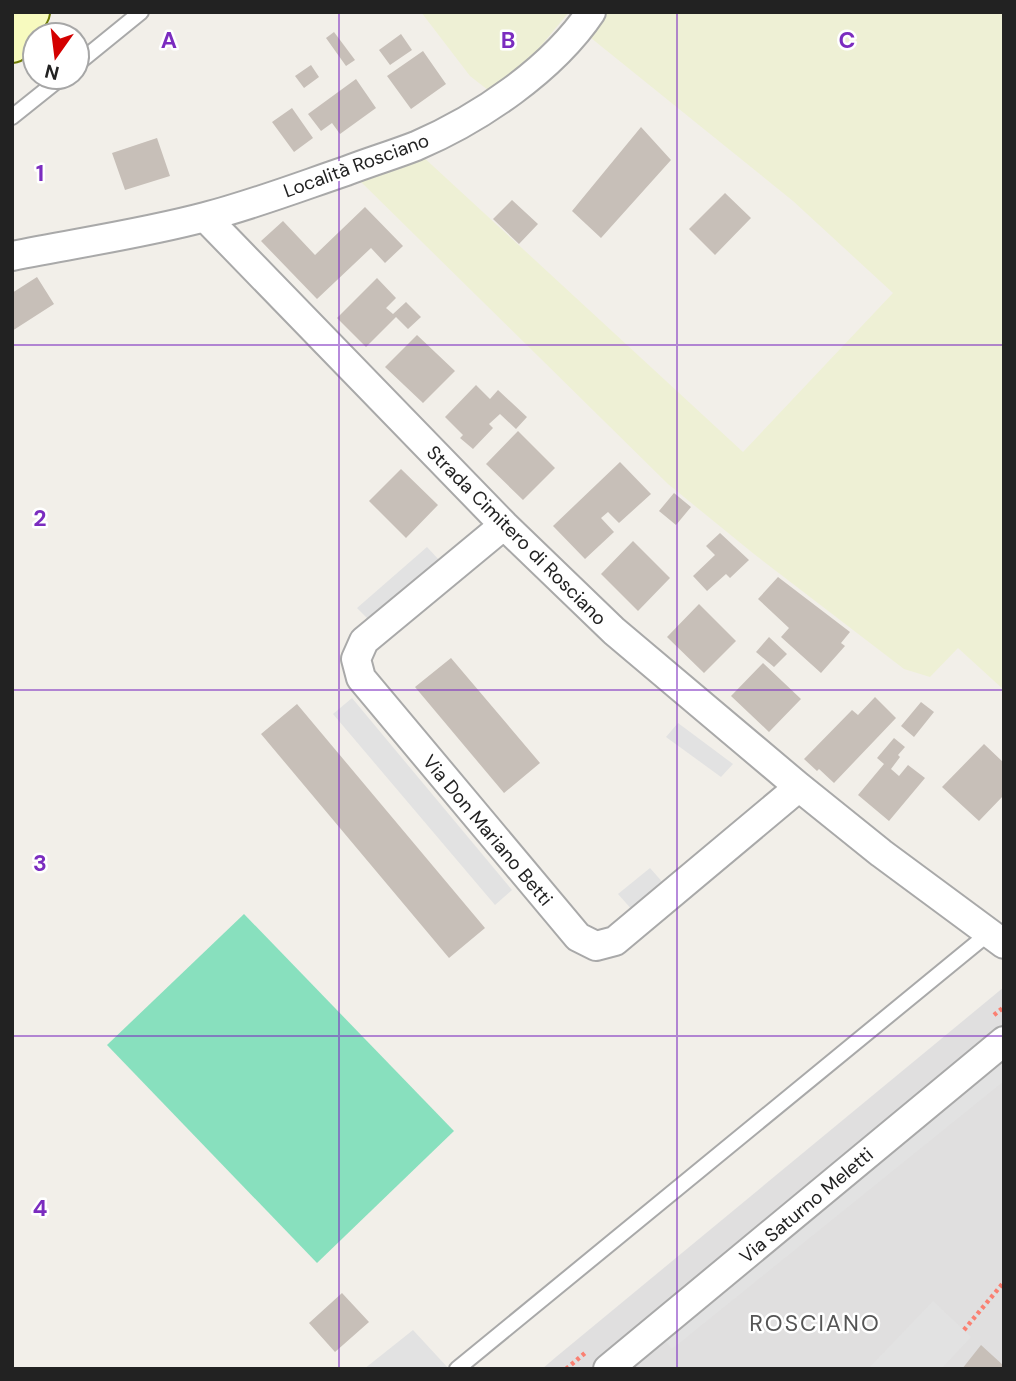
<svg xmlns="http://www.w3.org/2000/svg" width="1016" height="1381" font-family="'DM Sans',sans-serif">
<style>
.residential{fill:#e0dfdf}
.farmland{fill:#eef0d5}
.pitch{fill:#88e0be}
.parking{fill:#e2e2e2}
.building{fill:#c7bfb8}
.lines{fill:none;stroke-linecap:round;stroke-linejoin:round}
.service-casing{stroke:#a9a9a9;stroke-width:18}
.minor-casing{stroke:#a9a9a9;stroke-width:32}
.secondary-casing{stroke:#707d05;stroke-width:42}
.path{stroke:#fa8072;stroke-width:4.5;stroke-dasharray:3.5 3.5;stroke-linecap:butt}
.service{stroke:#fff;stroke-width:14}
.minor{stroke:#fff;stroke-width:28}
.secondary{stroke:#f7fabf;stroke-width:38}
.grid{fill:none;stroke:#7b2cbf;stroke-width:2;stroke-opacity:0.55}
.labels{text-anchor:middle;stroke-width:5;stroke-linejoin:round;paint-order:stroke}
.street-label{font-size:19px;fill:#222;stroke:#fff}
.quarter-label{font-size:23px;letter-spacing:2px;fill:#555;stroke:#fff}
.grid-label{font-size:23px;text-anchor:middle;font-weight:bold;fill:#7b2cbf;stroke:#fff;stroke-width:5;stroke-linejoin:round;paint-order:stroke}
</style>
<rect width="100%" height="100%" fill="#f2efe9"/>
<path class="residential" d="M1004 987V1369H542L556 1357Z"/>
<path class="farmland" d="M421 12H569L531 58 488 90 470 76Z
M606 12H1004V690L958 648 930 677 904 669 754 554 668 484 358 179 420 154 743 452 893 293 793 201 591 38Z"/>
<path class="pitch" d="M244 914 454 1131 317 1263 107 1045Z"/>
<path class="parking" d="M427 547 440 561 371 622 357 608Z
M352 698 512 890 495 905 333 714Z
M678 723 733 764 721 777 666 737Z
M650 868 665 885 634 912 618 894Z
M1004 1050V1081L672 1349 661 1335Z
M933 1301 971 1337 941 1369H868Z
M413 1330 449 1369H364L403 1338Z"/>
<path class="building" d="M334 32 355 60 346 66 326 38Z
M401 34 412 50 390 65 379 50Z
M423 51 446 84 411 109 387 76Z
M311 65 319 77 304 88 295 76Z
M356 79 376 108 340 134 332 123 321 131 308 114Z
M292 108 313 138 294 152 272 122Z
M641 127 671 160 601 238 572 211Z
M157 138 170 176 125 190 112 153Z
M725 193 751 218 715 255 689 229Z
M512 200 538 224 519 244 493 219Z
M365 207 403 246 385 263 371 248 317 299 261 241 283 221 315 255Z
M37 277 54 304 12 331V293Z
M377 278 396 298 386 308 393 314 406 302 421 317 408 329 396 317 366 347 337 318Z
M417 335 455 371 423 403 385 367Z
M476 385 490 399 498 390 527 417 516 429 500 414 489 424 493 428 473 449 460 438 463 435 445 417Z
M518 431 555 468 523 500 486 464Z
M620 462 651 494 619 523 608 512 601 518 614 532 585 559 553 526Z
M401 469 438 505 406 538 369 501Z
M674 493 691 507 676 525 659 511Z
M720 533 749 560 730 578 726 574 707 591 693 576 715 555 706 546Z
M633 541 670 578 638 611 601 574Z
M778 577 850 632 841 643 845 646 821 673 781 637 789 628 758 599Z
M699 604 736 641 704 673 667 637Z
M769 637 787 654 774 667 756 652Z
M451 658 540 763 504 793 415 687Z
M763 663 801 699 769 732 731 696Z
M875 697 896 718 834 783 819 769 817 771 804 759 852 710 858 715Z
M921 702 934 712 914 737 901 726Z
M297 704 485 928 449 958 261 734Z
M894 738 905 747 898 755 900 757 891 769 899 776 908 765 925 778 889 821 858 795 884 764 877 758Z
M984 744 1004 763V795L979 821 942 787Z
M342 1293 369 1322 335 1352 309 1323Z
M981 1345 1004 1366V1369H962Z"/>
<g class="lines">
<g class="service-casing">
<path id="service" d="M77 64 141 12
M12 117 62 77
M457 1369 989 933"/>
</g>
<g class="minor-casing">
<path id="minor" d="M205 217 504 525 614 631 799 787 881 853 1004 944
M12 256C76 243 141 234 205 217 252 205 299 187 346 171 369 162 393 155 416 146 479 119 552 70 591 12
M504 525 364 641 356 659 361 678 578 937 596 946 615 941 799 787
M608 1369 1004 1041"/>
</g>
<g class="secondary-casing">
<path id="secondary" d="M12 43 30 12"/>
</g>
<path class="path" d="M994 1015 1004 1007
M964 1330 1004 1282
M566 1369 585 1353"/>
<use href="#service" class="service"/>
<use href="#minor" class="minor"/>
<use href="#secondary" class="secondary"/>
</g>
<path class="grid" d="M339 12V1369M677 12V1369M12 345H1004M12 690H1004M12 1036H1004"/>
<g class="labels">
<g class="street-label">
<text transform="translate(356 165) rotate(-20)" y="7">Località Rosciano</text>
<text transform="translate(517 535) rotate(45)" y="7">Strada Cimitero di Rosciano</text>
<text transform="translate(488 830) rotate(50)" y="7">Via Don Mariano Betti</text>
<text transform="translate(806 1205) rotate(-40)" y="7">Via Saturno Meletti</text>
</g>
<g class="quarter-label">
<text x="815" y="1331">ROSCIANO</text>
</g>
</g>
<g class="grid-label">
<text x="169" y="48">A</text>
<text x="508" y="48">B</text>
<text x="847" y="48">C</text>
<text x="40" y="181">1</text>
<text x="40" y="526">2</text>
<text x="40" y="871">3</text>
<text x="40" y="1216">4</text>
</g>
<rect width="1016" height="1381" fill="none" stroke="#222222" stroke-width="28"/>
<g transform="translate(56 56) rotate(194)"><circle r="33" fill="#ffffff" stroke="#a7a7a7" stroke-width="2"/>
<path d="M0-5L12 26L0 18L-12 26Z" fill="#d40000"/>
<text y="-10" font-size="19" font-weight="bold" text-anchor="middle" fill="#222222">N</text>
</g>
</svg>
